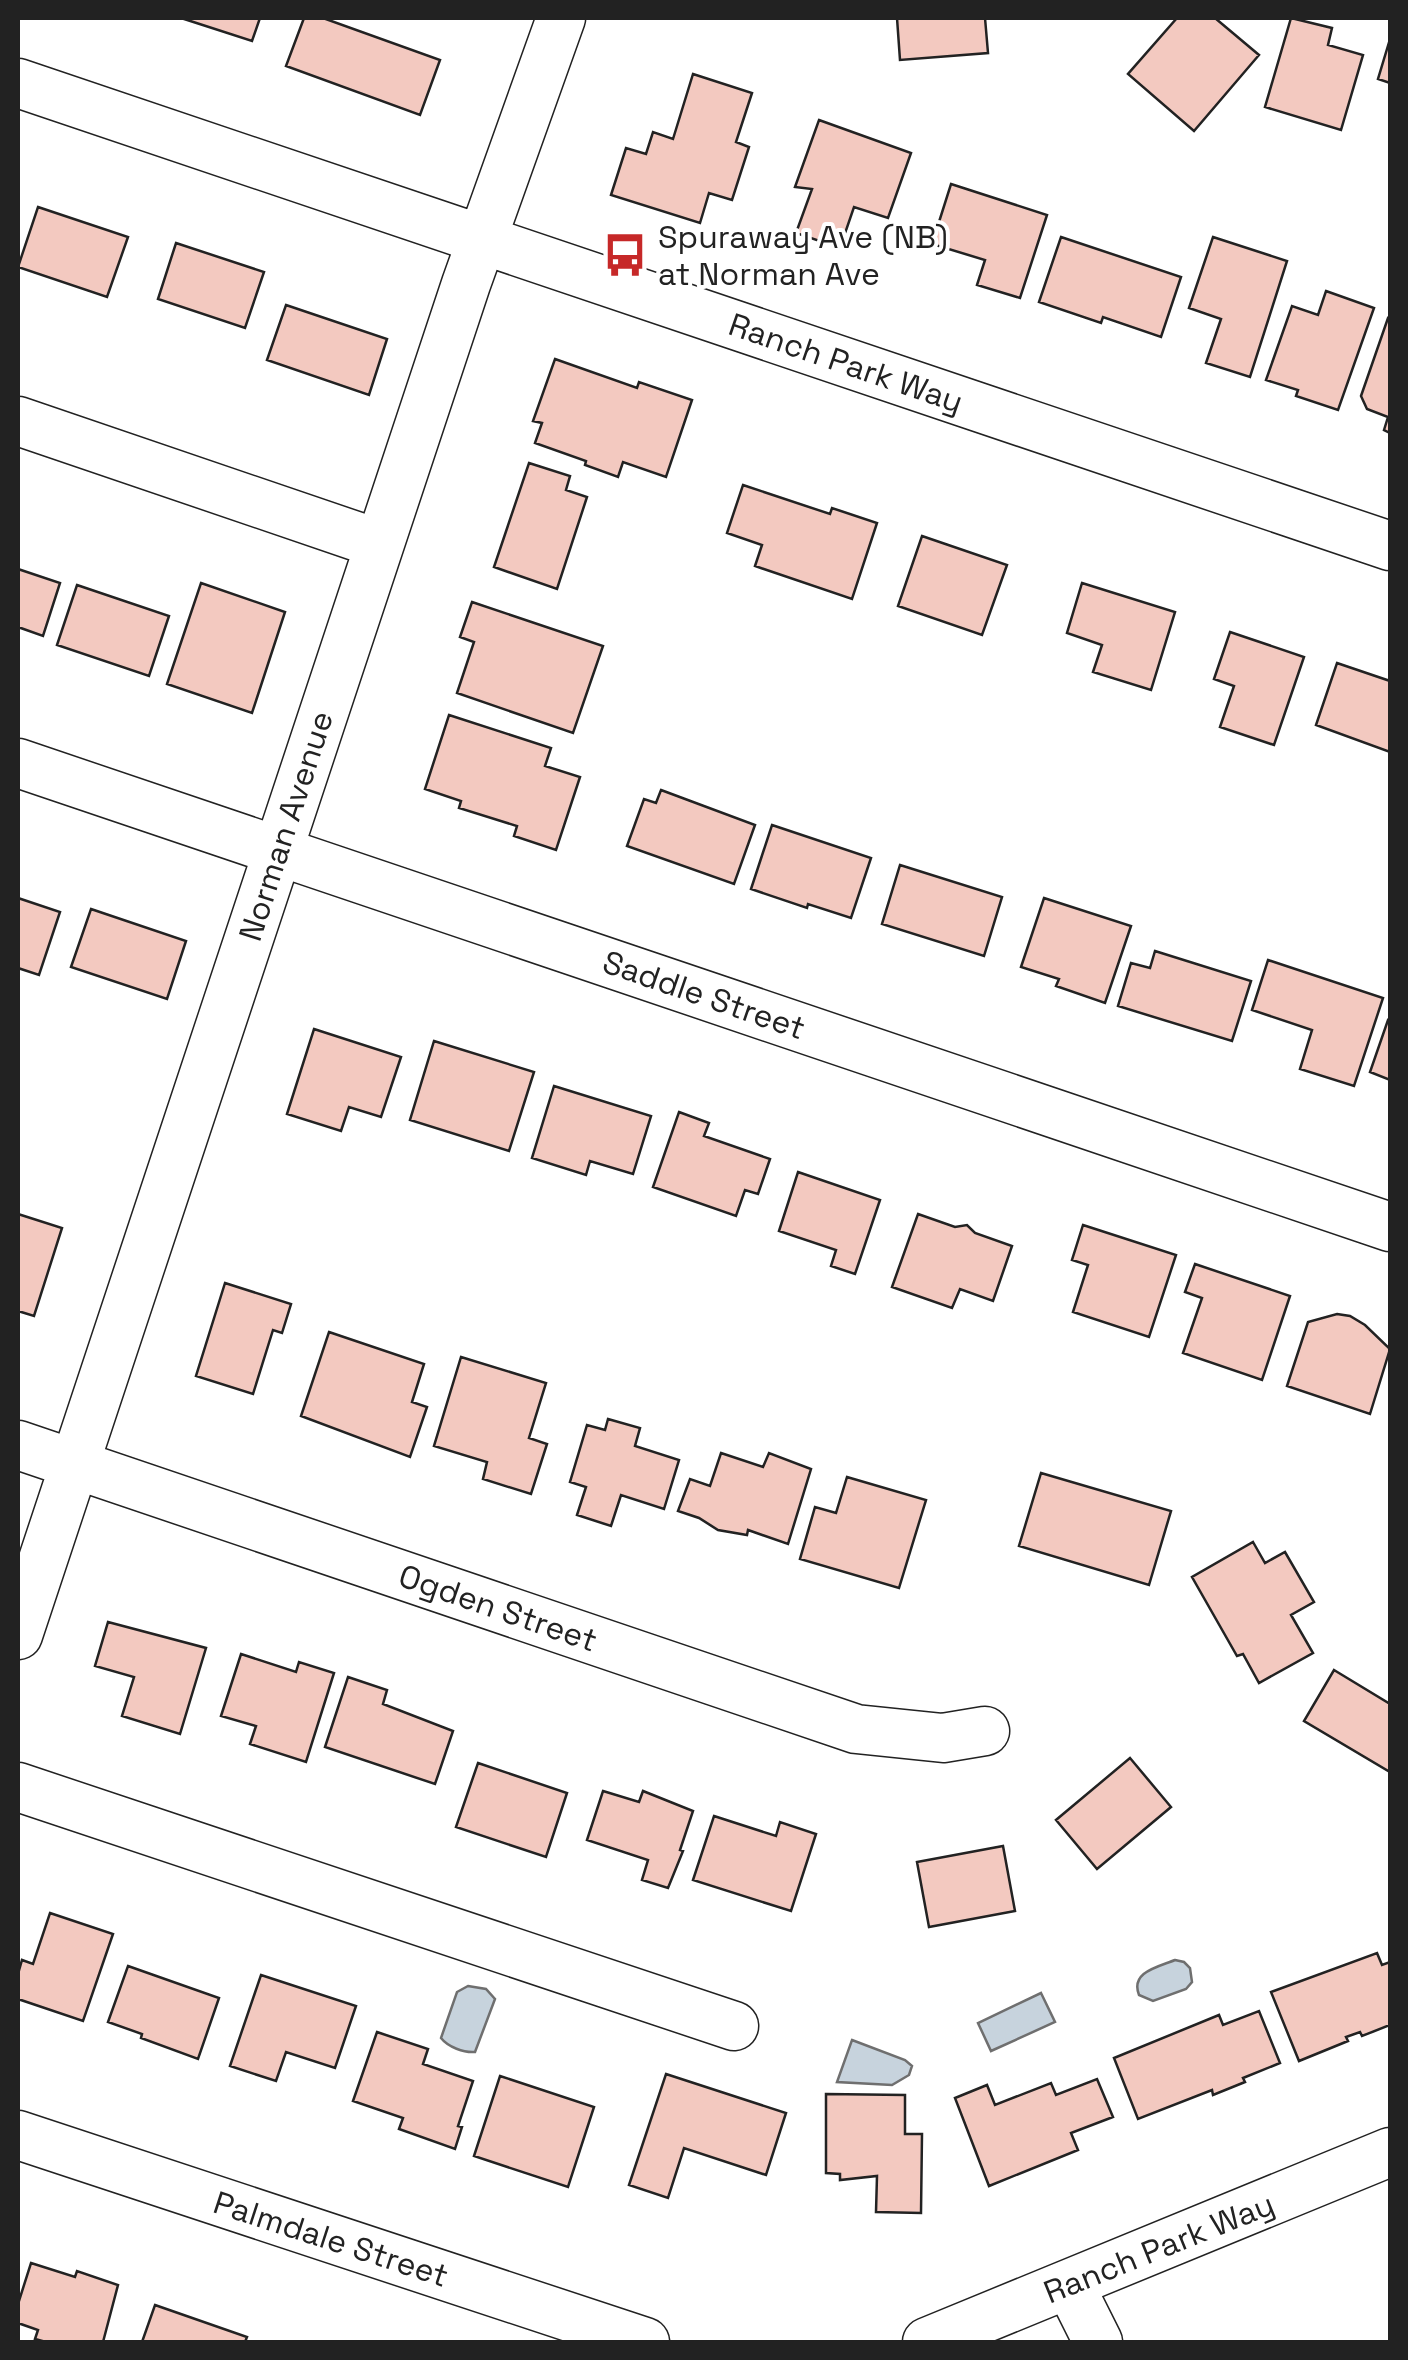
<svg xmlns="http://www.w3.org/2000/svg" width="1408" height="2360" font-family="'Space Grotesk',sans-serif">
<style>
.water{fill:#c7d3dd;stroke:#6f6f6f;stroke-width:2.5}
.building{fill:#f3c9c0;stroke:#222;stroke-width:2.5}
.lines{fill:none;stroke-linecap:round;stroke-linejoin:round}
.minor-casing{stroke:#222;stroke-width:51}
.minor{stroke:#fff;stroke-width:48}
.labels{text-anchor:middle;stroke-width:8;stroke-linejoin:round;paint-order:stroke}
.poi-label{font-size:32px;fill:#222;stroke:#fff;text-anchor:start}
.street-label{font-size:32px;fill:#222;stroke:#fff}
</style>
<rect width="100%" height="100%" fill="#fff"/>
<path class="water" d="M1175 1960 1184 1962 1190 1968 1192 1982 1186 1989 1153 2001 1139 1995C1130 1972 1158 1967 1175 1960Z
M468 1986 486 1989 495 1999 475 2052C464 2053 448 2047 441 2038L457 1992Z
M1041 1993 1055 2022 991 2051 978 2023Z
M852 2040 905 2060 912 2066 909 2075 892 2085 837 2082Z"/>
<path class="building" d="M181 18H260L252 41Z
M304 18H323L440 60 420 115 286 66Z
M897 18H985L988 53 900 60Z
M1177 18H1215L1259 55 1194 131 1128 74Z
M1291 18 1332 28 1328 45 1363 55 1341 130 1265 107Z
M1390 39V83L1378 79Z
M693 74 752 93 736 142 749 147 732 200 709 193 700 223 611 195 626 148 646 154 653 132 673 139Z
M819 120 911 153 888 218 854 207 840 248 796 233 812 189 795 187Z
M951 184 1047 215 1020 298 977 285 985 260 932 244Z
M38 207 128 237 107 297 18 267Z
M1061 237 1181 277 1161 337 1103 317 1101 323 1039 302Z
M1213 237 1287 261 1250 377 1206 363 1221 319 1189 308Z
M176 243 264 272 245 328 158 299Z
M1326 291 1374 308 1338 410 1296 396 1298 390 1266 380 1292 306 1318 315Z
M286 305 387 339 369 395 267 360Z
M1388 318 1390 319V433L1384 430 1388 417 1367 409 1361 396Z
M555 359 637 388 639 382 692 400 666 477 623 462 618 477 585 465 586 461 535 443 542 423 533 421Z
M529 463 570 476 566 490 587 497 557 589 494 567Z
M743 485 830 514 832 508 877 523 852 599 755 566 762 545 727 533Z
M922 536 1007 565 982 635 898 606Z
M18 569 60 583 43 636 18 627Z
M201 583 285 612 252 713 167 684Z
M1082 583 1175 612 1151 690 1093 672 1102 645 1067 633Z
M77 585 169 616 149 676 57 645Z
M472 602 603 646 573 733 457 693 474 642 460 637Z
M1230 632 1304 657 1274 745 1220 727 1234 686 1214 679Z
M1337 663 1390 681V752L1316 725Z
M449 715 551 748 545 766 580 777 556 850 514 836 517 826 459 808 461 801 425 789Z
M661 790 755 825 734 884 627 846 644 799 656 803Z
M772 825 871 858 851 918 808 904 807 908 751 889Z
M900 865 1002 897 984 956 882 924Z
M18 898 60 912 39 975 18 968Z
M1044 898 1131 926 1105 1003 1056 986 1059 979 1021 967Z
M91 909 186 941 167 999 71 967Z
M1155 951 1251 981 1232 1041 1118 1006 1131 963 1150 968Z
M1268 960 1383 998 1354 1086 1300 1069 1312 1030 1252 1010Z
M1388 1020 1390 1021V1080L1370 1072Z
M314 1029 401 1057 381 1117 349 1107 341 1131 287 1114Z
M434 1041 534 1072 509 1151 410 1120Z
M554 1086 651 1116 633 1174 590 1161 586 1175 532 1158Z
M679 1112 709 1123 704 1136 770 1159 758 1194 745 1190 736 1216 653 1187Z
M798 1172 880 1200 855 1274 831 1266 836 1250 779 1231Z
M18 1214 62 1228 34 1316 18 1311Z
M918 1214 955 1227 967 1225 975 1233 1012 1246 993 1301 960 1289 952 1308 892 1287Z
M1083 1225 1176 1255 1149 1337 1073 1312 1088 1265 1072 1260Z
M1195 1264 1290 1296 1262 1380 1183 1353 1202 1298 1185 1292Z
M225 1283 291 1304 282 1333 273 1330 253 1394 196 1376Z
M1337 1314 1350 1316 1365 1325 1390 1349 1370 1414 1287 1386 1308 1322Z
M329 1332 424 1364 412 1402 427 1407 410 1457 301 1416Z
M461 1357 546 1383 529 1438 547 1444 531 1494 483 1479 487 1462 434 1446Z
M608 1419 640 1428 635 1446 679 1460 664 1509 621 1495 611 1526 577 1515 586 1487 570 1482 587 1425 605 1430Z
M721 1453 763 1467 769 1453 811 1469 788 1544 748 1530 747 1535 718 1530 699 1518 678 1511 690 1479 710 1486Z
M1041 1473 1171 1511 1149 1585 1019 1546Z
M847 1477 926 1500 899 1588 800 1559 815 1507 836 1513Z
M1253 1542 1265 1563 1285 1552 1314 1602 1291 1615 1313 1653 1259 1683 1243 1654 1237 1656 1192 1577Z
M108 1622 206 1648 180 1734 122 1716 134 1677 95 1666Z
M241 1654 296 1672 299 1662 334 1673 306 1762 250 1744 256 1726 221 1716Z
M1334 1670 1390 1704V1772L1304 1721Z
M348 1677 387 1690 383 1704 453 1731 435 1784 325 1747Z
M1130 1758 1171 1807 1097 1869 1056 1820Z
M478 1763 567 1793 546 1857 456 1827Z
M603 1791 639 1802 643 1791 693 1811 680 1850 683 1851 668 1888 642 1880 648 1860 587 1840Z
M714 1816 776 1836 780 1822 816 1834 791 1911 693 1880Z
M1003 1846 1015 1911 929 1927 917 1862Z
M50 1913 113 1934 83 2021 18 1999V1974L22 1960 33 1964Z
M1377 1953 1382 1965 1390 1962V2025L1362 2036 1360 2032 1346 2037 1348 2041 1299 2061 1271 1992Z
M128 1966 219 1998 198 2059 141 2038 142 2034 108 2022Z
M261 1975 356 2006 335 2068 286 2052 276 2081 230 2066Z
M1259 2011 1280 2063 1243 2078 1245 2082 1213 2095 1212 2090 1138 2119 1114 2058 1219 2015 1223 2025Z
M377 2032 428 2049 423 2064 473 2081 458 2126 462 2127 455 2149 399 2129 403 2118 353 2101Z
M666 2074 786 2113 766 2175 684 2148 668 2198 629 2185Z
M500 2076 594 2107 568 2187 474 2156Z
M1097 2079 1113 2117 1071 2133 1078 2150 989 2186 955 2098 987 2085 995 2105 1051 2083 1056 2095Z
M826 2094 905 2095V2134H922L921 2213 876 2212 877 2176 840 2180V2174L826 2173Z
M31 2263 75 2277 77 2271 118 2285 103 2342H46L35 2339 38 2330 18 2323V2304Z
M155 2305 247 2337 245 2342H142Z"/>
<g class="lines">
<g class="minor-casing">
<path id="minor" d="M18 83 1390 546
M18 421 379 544
M18 763 1390 1227
M18 1445 856 1729 943 1738 985 1731
M18 1635 466 284 561 18
M18 1787 734 2026
M18 2135 645 2342
M1070 2286 1098 2342
M927 2342 1390 2152"/>
</g>
<use href="#minor" class="minor"/>
</g>
<defs>
<g id="bus-bare" transform="scale(3.45)"><path d="M-5-6H5V4H4V6H2V4H-2V6H-4V4H-5ZM-3.5-4V0h7V-4ZM-3.5 1.2v1.5H-2V1.2ZM2 1.2v1.5H3.5V1.2Z" fill="#c62828" stroke="#fff" stroke-width="2.5" paint-order="stroke"/></g>
</defs>
<g fill-rule="evenodd">
<use href="#bus-bare" x="625" y="255"/>
</g>
<g class="labels">
<g class="poi-label">
<text x="658" y="248">Spuraway Ave (NB)<tspan x="658" dy="37">at Norman Ave</tspan></text>
</g>
<g class="street-label">
<text transform="translate(846 363) rotate(19)" y="11">Ranch Park Way</text>
<text transform="translate(286 826) rotate(-72)" y="11">Norman Avenue</text>
<text transform="translate(704 995) rotate(19)" y="11">Saddle Street</text>
<text transform="translate(498 1608) rotate(19)" y="11">Ogden Street</text>
<text transform="translate(331 2239) rotate(18)" y="11">Palmdale Street</text>
<text transform="translate(1159 2248) rotate(-22)" y="11">Ranch Park Way</text>
</g>
</g>
<rect width="1408" height="2360" fill="none" stroke="#222222" stroke-width="40"/>
</svg>
